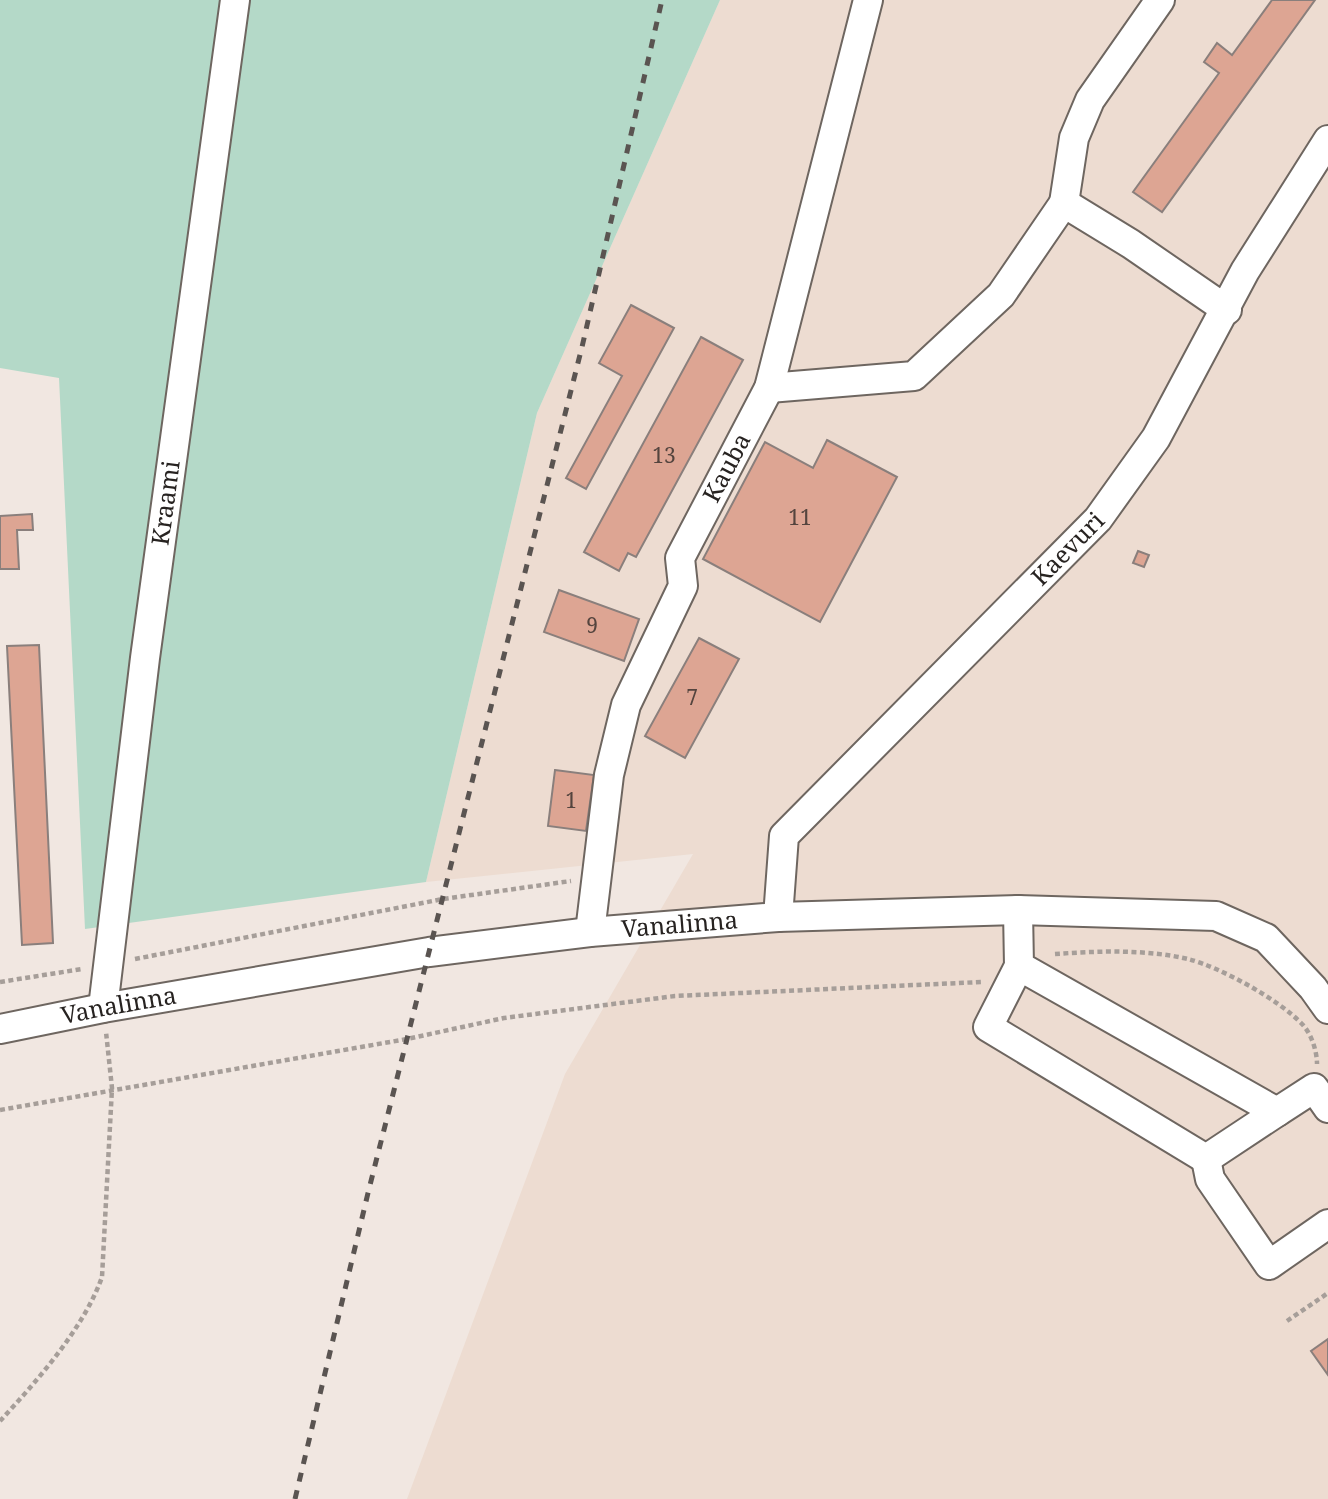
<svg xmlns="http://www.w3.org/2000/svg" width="1328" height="1499" font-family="'Noto Serif',serif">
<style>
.built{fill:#eddcd1}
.green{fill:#b4d9c8}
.building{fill:#dda593;stroke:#8a7f7c;stroke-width:2}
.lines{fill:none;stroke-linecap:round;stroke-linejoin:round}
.minor-casing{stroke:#6e6660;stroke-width:32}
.path{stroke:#a69e99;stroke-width:4.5;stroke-dasharray:5 3.5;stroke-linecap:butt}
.minor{stroke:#fff;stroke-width:28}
.rail{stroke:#5a5451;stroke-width:5;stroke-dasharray:9 9;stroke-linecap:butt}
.labels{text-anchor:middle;stroke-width:7;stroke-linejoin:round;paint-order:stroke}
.number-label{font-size:21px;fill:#54443e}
.street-label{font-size:24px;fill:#272321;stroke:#fff5ef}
</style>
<rect width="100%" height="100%" fill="#f1e7e1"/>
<path class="built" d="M720 0H1328V1499H407L565 1074 693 854 426 882 537 413Z"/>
<path class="green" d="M0 0H720L537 413 426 882 85 929 59 378 0 368Z"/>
<path class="building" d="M1272 0H1315L1162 212 1133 192 1219 73 1204 62 1217 43 1232 55Z
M631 305 674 328 586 489 566 478 622 376 599 363Z
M701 337 743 360 636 557 628 553 619 571 584 552Z
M827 440 897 477 820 622 703 559 765 442 813 468Z
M32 514 33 530H17L19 569H0V516Z
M1138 551 1149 555 1144 567 1133 563Z
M559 590 639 619 624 661 544 632Z
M699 638 739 659 685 758 645 736Z
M39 645 53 943 22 945 7 646Z
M555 770 594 775 586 831 548 826Z
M1328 1339V1375L1311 1351Z"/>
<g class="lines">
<g class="minor-casing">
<g id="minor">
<path d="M1064 203 1074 138 1090 100 1160 0"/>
<path d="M769 388 914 376 1001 295 1064 203 1131 244 1227 310"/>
<path d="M1018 910 1019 966 1277 1112 1206 1159 988 1027 1019 966"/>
<path id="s1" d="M778 917 784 836 1098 519 1156 438 1245 271 1328 140"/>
<path id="s2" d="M590 932 609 775 626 705 683 586 680 558 769 388 868 0"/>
<path id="s3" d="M103 1008 145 658 235 0"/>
<path id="s4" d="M0 1029 103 1008 429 952 590 932 778 917 1018 910 1216 916 1266 938 1313 988 1328 1009"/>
<path d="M1277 1112 1314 1088 1328 1108"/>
<path d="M1206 1159 1210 1179 1269 1265 1328 1224"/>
</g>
</g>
<path class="path" d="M1055 954C1098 951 1145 949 1188 959 1220 967 1280 1000 1303 1025 1312 1035 1317 1052 1317 1064
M135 959 443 899 571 881
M0 982 82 969
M0 1110 407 1039 504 1018 675 996 981 982
M1287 1321 1328 1293
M0 1421C37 1381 84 1328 102 1277L112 1088 106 1032"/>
<use href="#minor" class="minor"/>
<path class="rail" d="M295 1499 368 1193 582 347 662 0"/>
</g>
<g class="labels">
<g class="number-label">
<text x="664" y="463">13</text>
<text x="800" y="525">11</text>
<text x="592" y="633">9</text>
<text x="692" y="705">7</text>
<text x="571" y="808">1</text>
</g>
<g class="street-label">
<text dy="8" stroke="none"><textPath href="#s2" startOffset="492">Kauba</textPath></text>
<text dy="8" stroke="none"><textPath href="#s3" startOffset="509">Kraami</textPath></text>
<text dy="8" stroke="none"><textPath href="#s1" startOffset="485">Kaevuri</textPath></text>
<text dy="8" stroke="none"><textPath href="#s4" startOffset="688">Vanalinna</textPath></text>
<text dy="8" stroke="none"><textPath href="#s4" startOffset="121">Vanalinna</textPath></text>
</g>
</g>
</svg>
